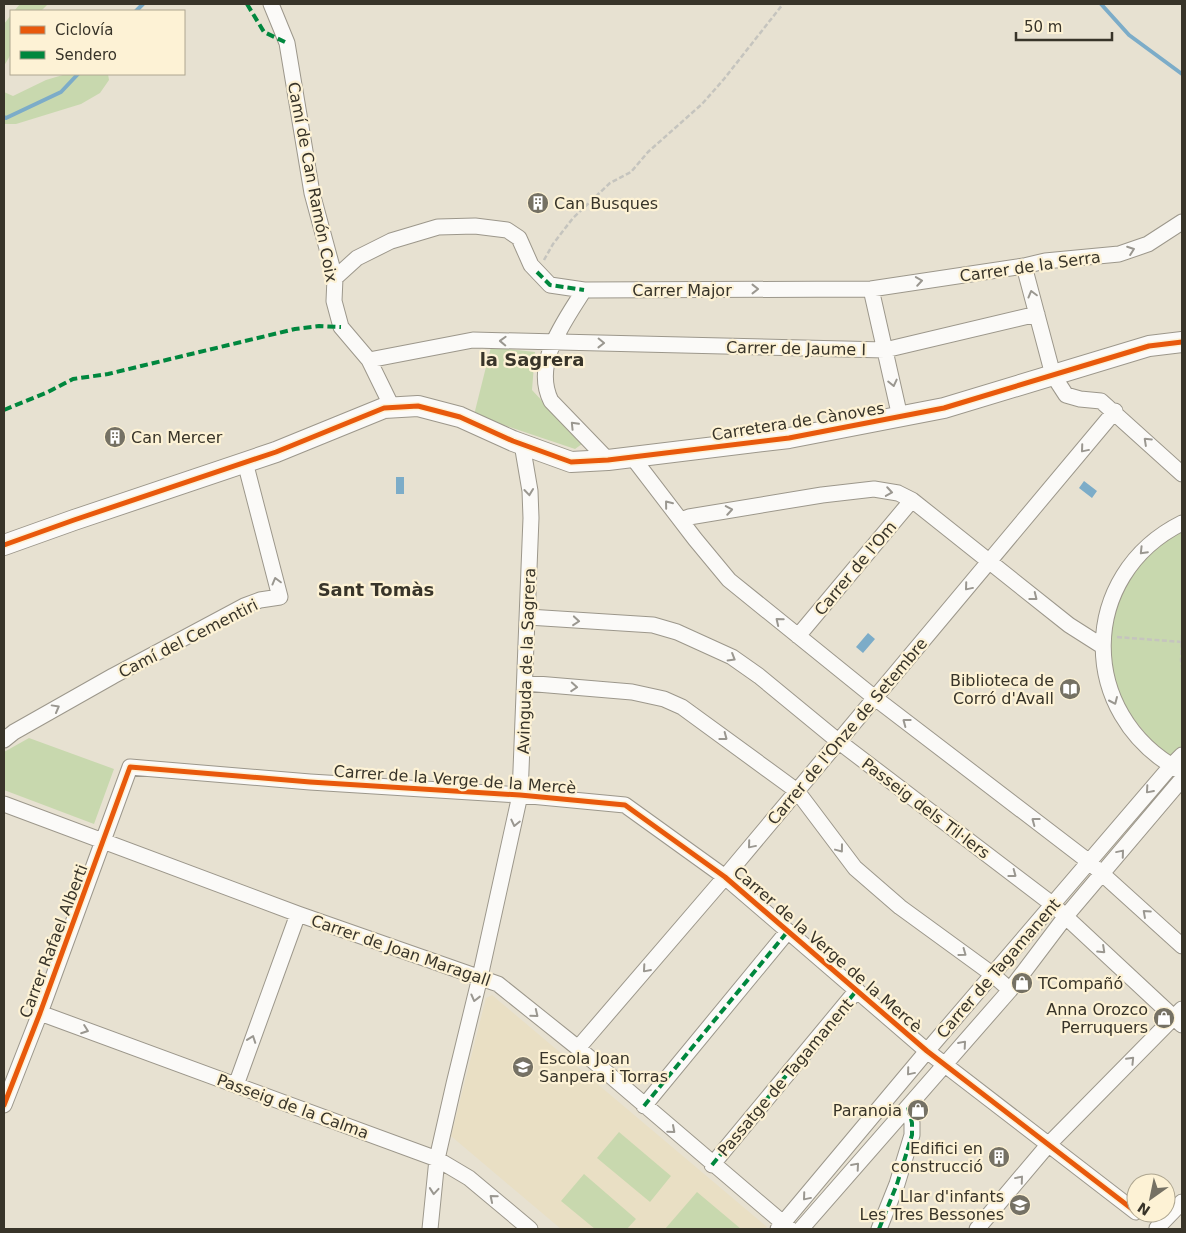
<svg xmlns="http://www.w3.org/2000/svg" width="1186" height="1233" font-family="'DejaVu Sans',sans-serif">
<style>
.built{fill:#e9dfc4}
.green{fill:#c8d8ae}
.water{fill:#7cacc8}
.lines{fill:none;stroke-linecap:round;stroke-linejoin:round}
.stream{stroke:#7cacc8;stroke-width:4}
.street-casing{stroke:#9c978b;stroke-width:17}
.secondary-casing{stroke:#9c978b;stroke-width:22}
.path{stroke:#c5c4be;stroke-width:2.5;stroke-dasharray:5 2.5;stroke-linecap:butt}
.street{stroke:#fbfaf8;stroke-width:15}
.secondary{stroke:#fbfaf8;stroke-width:20}
.quiet{stroke:#00873e;stroke-width:4;stroke-dasharray:8 4;stroke-linecap:butt}
.cycleway-casing{stroke:#fdf2d5;stroke-width:8}
.cycleway{stroke:#e8590c;stroke-width:5}
.oneway{stroke:#9a9790}
.labels{text-anchor:middle;stroke-width:4.5;stroke-linejoin:round;paint-order:stroke}
.street-label{font-size:16px;fill:#383429;stroke:#fdf2d5}
.poi-label{font-size:16px;fill:#383429;stroke:#fdf2d5;text-anchor:end}
.neighbourhood-label{font-size:18px;font-weight:bold;fill:#383429;stroke:#fdf2d5}
</style>
<rect width="100%" height="100%" fill="#e7e1d1"/>
<path class="built" d="M492 995 767 1227 765 1229H561L451 1136 486 998Z"/>
<path class="green" d="M20 4H48L41 11H14Z
M11 15V54L4 66V24Z
M66 74H108L109 80 100 93 81 104 16 124H4V92L13 96 46 80Z
M491 347 535 352 532 390 582 444 575 449 474 415Z
M1182 523V768L1171 765 1108 687 1105 616 1115 588Z
M29 738 114 769 94 824 4 790V752Z
M619 1132 671 1176 650 1202 597 1158Z
M584 1174 636 1219 627 1229H595L561 1201Z
M697 1192 741 1229H665Z"/>
<path class="water" d="M396 477H404V494H396Z
M1084 481 1097 491 1092 498 1079 488Z
M868 633 875 639 863 653 856 647Z"/>
<g class="lines">
<path class="stream" d="M1101 4 1129 35 1182 74
M136 11 143 4
M4 117 6 118 61 92 78 74"/>
<g class="street-casing">
<path id="street" d="M271 4 287 43 312 193 335 278 334 301 341 327 369 360 392 407
M1024 266 1053 375 1066 395 1080 399 1101 401 1182 474
M335 278 357 258 391 241 438 227 475 226 507 230 519 238 531 265 550 285 584 290 871 289 1024 266 1045 261 1119 254 1148 244 1182 222
M871 289 900 417
M584 290C565 321 532 363 551 401L608 460
M369 360 473 340 885 350 1037 314
M633 458 695 539 729 580 875 698 1088 861 1182 946
M681 520 689 517 822 495 874 489 898 493 912 500 1069 625 1102 646
M528 617 653 625 677 632 732 657 759 676 838 741 1052 904 1182 1025
M798 636 912 500
M525 683 632 692 664 699 682 707 797 791 855 868 900 907 992 974 1010 990
M4 740 14 732 113 676 244 606 260 600 280 597 245 462
M1179 770C1077 714 1078 575 1182 523
M4 804 298 914 498 984 578 1048 790 1229
M40 1013 437 1159 469 1178 530 1229
M578 1048 725 877 1115 411
M236 1085 298 914
M4 1105 40 1013 130 767 310 782 520 795 625 805 725 877 927 1051 1136 1212
M644 1106 788 931
M712 1165 857 990
M1157 1228 1182 1202
M430 1229 437 1159 454 1084 480 977 520 795 531 518 530 491 522 444
M778 1229 927 1051 1171 766 1182 755
M801 1229 1010 990 1066 916 1182 779
M879 1229 897 1184 912 1135V1123L908 1107
M977 1229 1048 1145 1182 1009"/>
</g>
<g class="secondary-casing">
<path id="secondary" d="M4 545 74 520 276 452 384 408 418 406 460 417 513 441 571 462 608 460 789 438 944 408 1149 346 1182 342"/>
</g>
<path class="path" d="M544 260 553 244 573 218 610 183 631 172 648 152 702 104 724 79 783 4
M1182 635 1181 660 1182 669
M1117 637 1182 642"/>
<use href="#street" class="street"/>
<use href="#secondary" class="secondary"/>
<path class="quiet" d="M247 4 264 32 287 43
M537 272 550 285 584 290
M4 410 48 392 73 379 108 374 295 329 319 326 341 327
M644 1106 788 931
M712 1165 857 990
M879 1229 897 1184 912 1135V1123L908 1107"/>
<g class="cycleway-casing">
<path id="cycleway" d="M4 545 74 520 276 452 384 408 418 406 460 417 513 441 571 462 608 460 789 438 944 408 1149 346 1182 342
M4 1105 40 1013 130 767 310 782 520 795 625 805 725 877 927 1051 1136 1212"/>
</g>
<use href="#cycleway" class="cycleway"/>
</g>
<defs><path id="oneway-chevron" d="M-2-3.5L2.5 0L-2 3.5" fill="none" stroke-width="1.6" stroke-linecap="round" stroke-linejoin="round" transform="scale(1.25)"/></defs>
<g class="oneway">
<use href="#oneway-chevron" transform="translate(1131 250) rotate(-20)"/>
<use href="#oneway-chevron" transform="translate(919 281) rotate(-9)"/>
<use href="#oneway-chevron" transform="translate(755 289)"/>
<use href="#oneway-chevron" transform="translate(1032 294) rotate(-105)"/>
<use href="#oneway-chevron" transform="translate(503 341) rotate(-178)"/>
<use href="#oneway-chevron" transform="translate(601 343) rotate(1)"/>
<use href="#oneway-chevron" transform="translate(893 383) rotate(77)"/>
<use href="#oneway-chevron" transform="translate(574 425) rotate(-134)"/>
<use href="#oneway-chevron" transform="translate(1147 441) rotate(-137)"/>
<use href="#oneway-chevron" transform="translate(1084 449) rotate(130)"/>
<use href="#oneway-chevron" transform="translate(529 492) rotate(84)"/>
<use href="#oneway-chevron" transform="translate(889 492) rotate(9)"/>
<use href="#oneway-chevron" transform="translate(668 504) rotate(-129)"/>
<use href="#oneway-chevron" transform="translate(729 510) rotate(-10)"/>
<use href="#oneway-chevron" transform="translate(1143 551) rotate(134)"/>
<use href="#oneway-chevron" transform="translate(276 581) rotate(-105)"/>
<use href="#oneway-chevron" transform="translate(968 587) rotate(130)"/>
<use href="#oneway-chevron" transform="translate(1034 597) rotate(38)"/>
<use href="#oneway-chevron" transform="translate(576 621) rotate(5)"/>
<use href="#oneway-chevron" transform="translate(779 621) rotate(-141)"/>
<use href="#oneway-chevron" transform="translate(732 658) rotate(31)"/>
<use href="#oneway-chevron" transform="translate(574 687) rotate(4)"/>
<use href="#oneway-chevron" transform="translate(1114 701) rotate(66)"/>
<use href="#oneway-chevron" transform="translate(56 708) rotate(-29)"/>
<use href="#oneway-chevron" transform="translate(906 722) rotate(-143)"/>
<use href="#oneway-chevron" transform="translate(724 737) rotate(37)"/>
<use href="#oneway-chevron" transform="translate(1149 790) rotate(131)"/>
<use href="#oneway-chevron" transform="translate(1035 821) rotate(-143)"/>
<use href="#oneway-chevron" transform="translate(515 823) rotate(103)"/>
<use href="#oneway-chevron" transform="translate(751 845) rotate(130)"/>
<use href="#oneway-chevron" transform="translate(840 849) rotate(53)"/>
<use href="#oneway-chevron" transform="translate(1121 853) rotate(-50)"/>
<use href="#oneway-chevron" transform="translate(1013 874) rotate(37)"/>
<use href="#oneway-chevron" transform="translate(1146 913) rotate(-138)"/>
<use href="#oneway-chevron" transform="translate(1102 950) rotate(43)"/>
<use href="#oneway-chevron" transform="translate(963 953) rotate(36)"/>
<use href="#oneway-chevron" transform="translate(646 969) rotate(131)"/>
<use href="#oneway-chevron" transform="translate(475 998) rotate(104)"/>
<use href="#oneway-chevron" transform="translate(535 1014) rotate(39)"/>
<use href="#oneway-chevron" transform="translate(85 1030) rotate(20)"/>
<use href="#oneway-chevron" transform="translate(252 1039) rotate(-70)"/>
<use href="#oneway-chevron" transform="translate(963 1044) rotate(-49)"/>
<use href="#oneway-chevron" transform="translate(1131 1060) rotate(-46)"/>
<use href="#oneway-chevron" transform="translate(910 1072) rotate(130)"/>
<use href="#oneway-chevron" transform="translate(672 1130) rotate(41)"/>
<use href="#oneway-chevron" transform="translate(856 1166) rotate(-49)"/>
<use href="#oneway-chevron" transform="translate(1020 1179) rotate(-50)"/>
<use href="#oneway-chevron" transform="translate(434 1191) rotate(95)"/>
<use href="#oneway-chevron" transform="translate(806 1197) rotate(130)"/>
<use href="#oneway-chevron" transform="translate(493 1198) rotate(-140)"/>
</g>
<defs>
<g id="building-disc" transform="scale(1.125)"><circle r="9.5" fill="#757164" stroke="#fdf2d5"/><path d="M-4-6H4V6H1V3H-1V6H-4ZM-2.5-4.3h1.7v1.8h-1.7ZM.8-4.3h1.7v1.8H.8ZM-2.5-1h1.7V.8h-1.7ZM.8-1h1.7V.8H.8Z" fill="#fff"/></g>
<g id="library-disc" transform="scale(1.125)"><circle r="9.5" fill="#757164" stroke="#fdf2d5"/><path d="M-6-4Q-3-5.5-.7-3.5V5Q-3 3-6 4ZM6-4Q3-5.5 .7-3.5V5Q3 3 6 4Z" fill="#fff"/></g>
<g id="shop-disc" transform="scale(1.125)"><circle r="9.5" fill="#757164" stroke="#fdf2d5"/><path d="M-5-2.5h2.3a2.7 3.5 0 0 1 5.4 0H5L5.5 6h-11ZM-1.5-2.5h3a1.5 2.3 0 0 0-3 0Z" fill="#fff"/></g>
<g id="school-disc" transform="scale(1.125)"><circle r="9.5" fill="#757164" stroke="#fdf2d5"/><path d="M0-5L7-2L0 1L-7-2ZM-4 1L0 2.5L4 1V4Q0 6-4 4Z" fill="#fff"/></g>
</defs>
<g fill-rule="evenodd">
<use href="#building-disc" x="538" y="203"/>
<use href="#building-disc" x="115" y="437"/>
<use href="#library-disc" x="1070" y="689"/>
<use href="#shop-disc" x="1022" y="983"/>
<use href="#shop-disc" x="1164" y="1018"/>
<use href="#school-disc" x="523" y="1067"/>
<use href="#shop-disc" x="918" y="1110"/>
<use href="#building-disc" x="999" y="1157"/>
<use href="#school-disc" x="1020" y="1205"/>
</g>
<g class="labels">
<g class="street-label">
<text transform="translate(313 182) rotate(79)" y="6">Camí de Can Ramón Coix</text>
<text transform="translate(1030 266) rotate(-8)" y="6">Carrer de la Serra</text>
<text x="682" y="296">Carrer Major</text>
<text transform="translate(796 348) rotate(1)" y="6">Carrer de Jaume I</text>
<text transform="translate(798 421) rotate(-9)" y="6">Carretera de Cànoves</text>
<text transform="translate(855 568) rotate(-50)" y="6">Carrer de l'Om</text>
<text transform="translate(188 638) rotate(-27)" y="6">Camí del Cementiri</text>
<text transform="translate(526 661) rotate(-88)" y="6">Avinguda de la Sagrera</text>
<text transform="translate(847 731) rotate(-50)" y="6">Carrer de l'Onze de Setembre</text>
<text transform="translate(455 779) rotate(4)" y="6">Carrer de la Verge de la Mercè</text>
<text transform="translate(926 808) rotate(37)" y="6">Passeig dels Til·lers</text>
<text transform="translate(53 941) rotate(-69)" y="6">Carrer Rafael Alberti</text>
<text transform="translate(828 949) rotate(41)" y="6">Carrer de la Verge de la Mercè</text>
<text transform="translate(401 950) rotate(19)" y="6">Carrer de Joan Maragall</text>
<text transform="translate(998 968) rotate(-49)" y="6">Carrer de Tagamanent</text>
<text transform="translate(785 1077) rotate(-50)" y="6">Passatge de Tagamanent</text>
<text transform="translate(293 1106) rotate(20)" y="6">Passeig de la Calma</text>
</g>
<g class="poi-label">
<text x="554" y="209" text-anchor="start">Can Busques</text>
<text x="131" y="443" text-anchor="start">Can Mercer</text>
<text x="1054" y="686">Biblioteca de<tspan x="1054" dy="18">Corró d'Avall</tspan></text>
<text x="1038" y="989" text-anchor="start">TCompañó</text>
<text x="1148" y="1015">Anna Orozco<tspan x="1148" dy="18">Perruquers</tspan></text>
<text x="539" y="1064" text-anchor="start">Escola Joan<tspan x="539" dy="18">Sanpera i Torras</tspan></text>
<text x="902" y="1116">Paranoia</text>
<text x="983" y="1154">Edifici en<tspan x="983" dy="18">construcció</tspan></text>
<text x="1004" y="1202">Llar d'infants<tspan x="1004" dy="18">Les Tres Bessones</tspan></text>
</g>
<g class="neighbourhood-label">
<text x="532" y="366">la Sagrera</text>
<text x="376" y="596">Sant Tomàs</text>
</g>
</g>
<rect width="1186" height="1233" fill="none" stroke="#383429" stroke-width="10"/>
<rect x="10" y="10" width="175" height="65" fill="#fdf2d5" stroke="#aea690"/>
<rect x="20" y="26" width="25" height="8" fill="#e8590c" stroke="#aea690"/>
<text x="55" y="35" font-size="15" fill="#383429">Ciclovía</text>
<rect x="20" y="51" width="25" height="8" fill="#00873e" stroke="#aea690"/>
<text x="55" y="60" font-size="15" fill="#383429">Sendero</text>
<g transform="translate(1151 1198) rotate(213)"><circle r="24" fill="#fdf2d5" stroke="#aea690"/>
<path d="M0-4L9 19L0 12L-9 19Z" fill="#757164"/>
<text y="-8" font-size="14" font-weight="bold" text-anchor="middle" fill="#383429">N</text>
</g>
<path d="M1016 32v8h96v-8" fill="none" stroke="#383429" stroke-width="2.5"/>
<text x="1024" y="32" font-size="15" fill="#383429" stroke="#fdf2d5" stroke-width="4" paint-order="stroke">50 m</text>
</svg>
